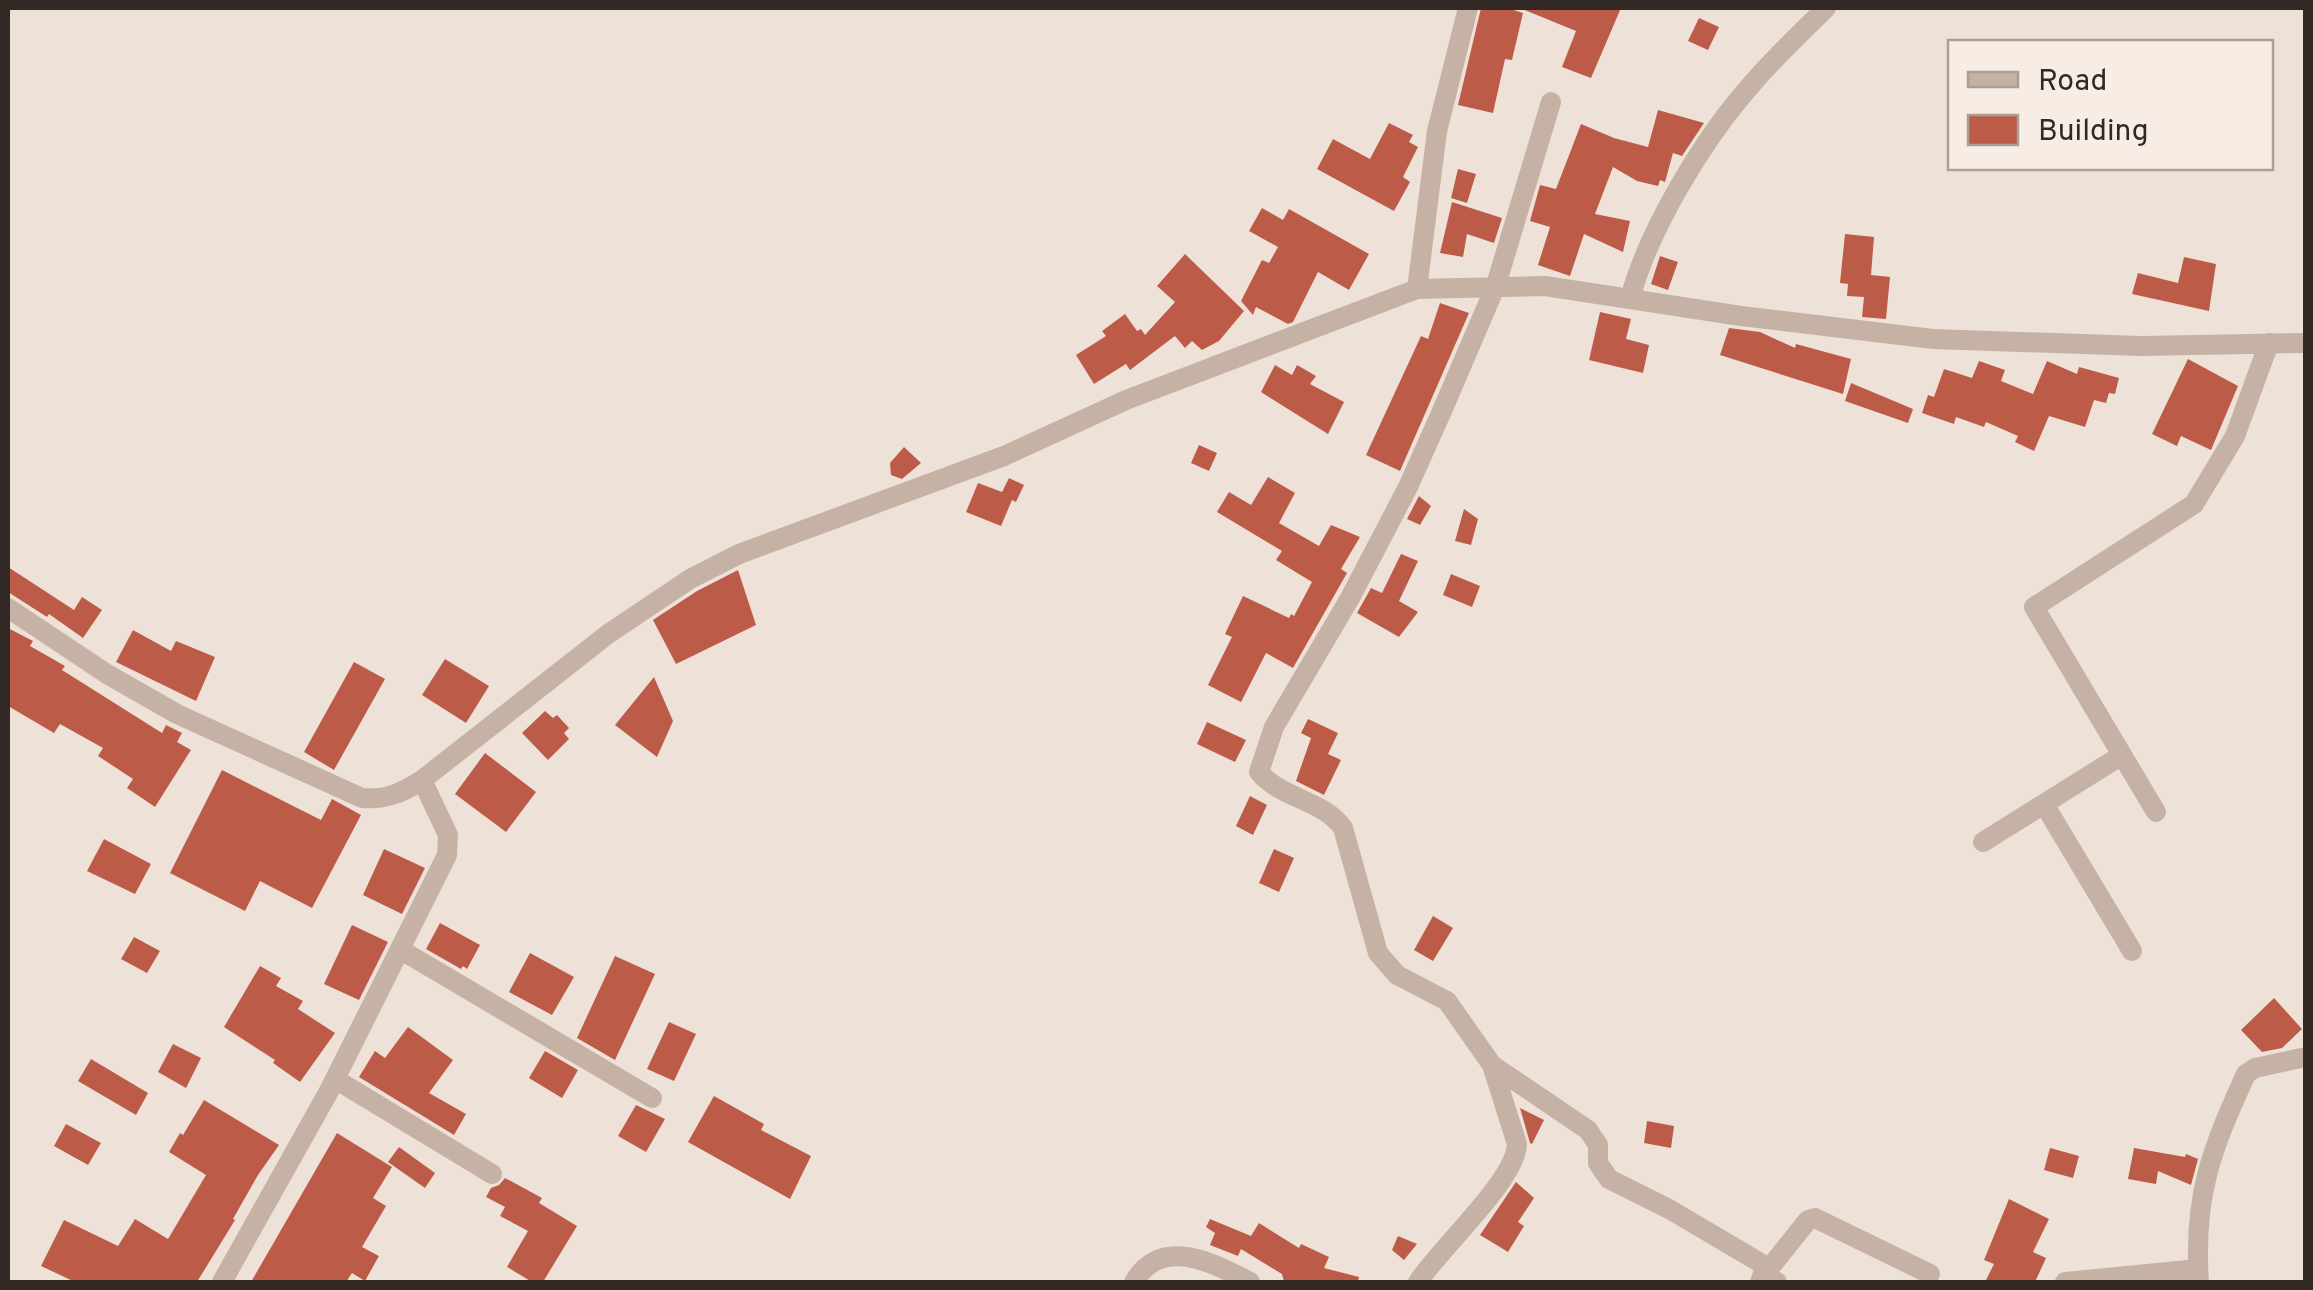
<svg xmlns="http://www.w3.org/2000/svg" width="2313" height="1290" font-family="Overpass,sans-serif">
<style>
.building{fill:#bc5c48}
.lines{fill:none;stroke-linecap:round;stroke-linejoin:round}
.minor{stroke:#c5b2a5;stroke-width:20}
</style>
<rect width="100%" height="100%" fill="#eee2d8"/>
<path class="building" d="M1481 8H1507L1523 13 1512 60 1505 59 1493 113 1458 105Z
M1520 8H1621L1591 78 1562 67 1576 31Z
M1699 18 1719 27 1708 50 1688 41Z
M1658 110 1704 123 1682 156 1673 153 1665 182 1660 180 1658 186 1637 181 1613 167 1595 214 1630 221 1623 252 1584 234 1570 276 1538 265 1550 227 1530 221 1540 185 1556 189 1581 124 1614 138 1648 147Z
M1389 123 1413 135 1409 142 1418 147 1403 177 1410 182 1394 211 1317 169 1333 139 1370 159Z
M1458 169 1476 174 1467 203 1451 198Z
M1452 202 1502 218 1494 243 1467 234 1463 257 1440 253Z
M1262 208 1283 220 1289 209 1369 254 1349 290 1318 272 1293 322 1288 324 1256 307 1253 315 1241 301 1262 260 1269 263 1278 247 1249 231Z
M1845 234 1874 237 1871 275 1890 277 1886 319 1862 317 1864 297 1847 296 1848 284 1840 283Z
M1185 254 1244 311 1219 341 1202 350 1192 341 1185 348 1175 336 1130 370 1126 364 1094 384 1076 355 1106 336 1102 331 1125 314 1137 331 1141 329 1145 335 1175 302 1157 286Z
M1660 256 1678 262 1668 290 1651 284Z
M2184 257 2216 264 2209 311 2132 294 2138 273 2178 283Z
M1440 303 1469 313 1400 471 1366 455 1421 336 1428 339Z
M1600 312 1631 319 1626 339 1649 345 1643 373 1589 360Z
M1729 328 1760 332 1795 348 1796 344 1851 359 1843 394 1720 355Z
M2188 359 2238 386 2211 450 2181 436 2177 446 2152 434Z
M1979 361 2005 370 2001 381 2033 394 2047 361 2077 374 2079 367 2119 378 2115 394 2109 393 2106 403 2094 400 2085 427 2049 416 2034 451 2015 442 2018 436 1986 422 1984 427 1956 417 1954 424 1922 413 1928 395 1934 397 1944 369 1972 378Z
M1275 365 1292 375 1297 365 1316 376 1310 384 1344 402 1328 434 1261 392Z
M1851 383 1913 409 1908 423 1845 401Z
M1199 445 1217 453 1209 471 1191 463Z
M904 447 921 463 902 479 891 475 890 463Z
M1268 477 1295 493 1279 523 1319 546 1331 525 1360 537 1341 569 1347 573 1293 668 1266 653 1241 702 1208 685 1232 637 1225 634 1243 596 1289 618 1291 614 1294 616 1312 582 1276 560 1282 551 1217 512 1229 492 1251 505Z
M1009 478 1024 485 1016 502 1012 500 1001 526 966 512 978 483 1002 492Z
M1419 496 1431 506 1420 525 1407 519Z
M1464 509 1478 519 1471 545 1455 541Z
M1401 554 1418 561 1399 601 1418 612 1399 637 1357 613 1371 588 1382 593Z
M8 567 74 610 82 597 102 610 83 638 49 614 47 617 8 592Z
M738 570 756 625 676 664 653 620 697 591Z
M1451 574 1480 586 1472 607 1443 595Z
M8 628 33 641 30 646 65 666 62 670 162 733 166 725 182 733 177 742 191 750 155 807 127 788 133 779 98 756 103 748 60 724 54 733 8 706Z
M133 630 171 651 176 641 215 657 196 701 116 662Z
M445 659 489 686 466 723 422 695Z
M354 662 385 679 334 770 304 752Z
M654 677 673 721 657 757 615 725Z
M545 711 553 718 557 715 569 728 564 733 569 739 548 760 522 733Z
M1308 719 1338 733 1328 754 1341 760 1324 795 1296 781 1311 738 1301 733Z
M1207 722 1246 740 1235 762 1197 744Z
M485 753 536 792 506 832 455 794Z
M222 770 321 820 332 799 361 815 312 908 260 881 245 911 170 873Z
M1250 796 1267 805 1253 835 1236 826Z
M104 839 151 864 135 894 87 871Z
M384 849 425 868 402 914 363 895Z
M1274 849 1294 858 1279 892 1259 883Z
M1433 916 1453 928 1433 961 1414 950Z
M440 923 480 945 467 969 463 966 461 969 426 949Z
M352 925 388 942 359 1000 324 984Z
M134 937 160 951 147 973 121 959Z
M530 953 574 977 552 1015 509 992Z
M615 956 655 974 615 1060 577 1038Z
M260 966 281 978 276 986 303 1001 298 1009 335 1033 300 1082 273 1063 275 1060 224 1027Z
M2274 998 2302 1029 2282 1048 2262 1052 2241 1030Z
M669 1022 696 1034 674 1081 647 1069Z
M408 1027 453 1060 429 1093 466 1114 454 1135 359 1077 375 1051 385 1058Z
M173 1044 201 1058 186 1088 158 1072Z
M545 1051 578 1070 562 1098 529 1078Z
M91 1059 148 1093 136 1115 78 1081Z
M714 1096 764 1124 761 1130 811 1156 790 1199 688 1142Z
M204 1100 279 1145 258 1175 233 1219 235 1220 197 1282H75L41 1266 64 1220 118 1246 135 1219 168 1239 206 1175 169 1152 180 1133 183 1135Z
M636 1105 665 1119 646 1152 618 1136Z
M1520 1108 1544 1120 1532 1144 1530 1143Z
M1647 1121 1674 1126 1671 1148 1644 1143Z
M66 1124 101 1143 88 1165 54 1146Z
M337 1133 392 1167 373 1198 386 1206 362 1247 379 1256 365 1281 352 1273 346 1282H251Z
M399 1147 435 1173 425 1188 388 1162Z
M2050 1148 2079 1156 2073 1178 2044 1170Z
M2134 1148 2185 1157 2186 1154 2198 1159 2191 1185 2158 1171 2156 1184 2128 1179Z
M505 1178 542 1198 539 1203 577 1226 543 1282H532L507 1267 528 1231 500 1216 505 1207 486 1197 491 1188 499 1185Z
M1516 1182 1534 1198 1518 1222 1524 1226 1508 1252 1480 1235Z
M2009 1199 2049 1219 2033 1252 2046 1258 2035 1282H1985L1994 1264 1984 1260Z
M1210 1219 1251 1236 1259 1223 1299 1248 1301 1244 1329 1257 1324 1268 1359 1277 1358 1282H1284L1282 1274 1241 1249 1238 1256 1210 1245 1215 1233 1206 1227Z
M1398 1236 1417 1244 1404 1260 1392 1250Z"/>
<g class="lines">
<path class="minor" d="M1551 102 1496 285 1442 411 1408 487 1350 598 1274 727 1259 772C1280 798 1323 800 1343 828L1378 953 1397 975 1447 1001 1492 1065 1588 1130 1598 1145V1163L1609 1179 1669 1209 1759 1262 1765 1268 1760 1282
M1417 289 1437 131 1468 8
M1630 299C1648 230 1704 138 1751 85 1774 58 1801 33 1826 8
M8 608 107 674 177 714 362 798C386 800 402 793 422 780L608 634 690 579 739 554 1004 456 1126 400 1417 289 1545 286 1741 316 1933 339 2142 346 2306 343
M2044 804 2132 951
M2156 812 2034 607 2194 504 2235 436 2269 343
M1983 842 2122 755
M401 950 652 1098
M335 1079 492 1174
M222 1282 329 1091 447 855 448 835 422 780
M1134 1282C1162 1235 1213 1263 1250 1282
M1418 1282C1440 1248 1516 1180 1517 1144L1492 1065
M1777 1282 1764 1275 1808 1220 1815 1218 1930 1274
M2065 1282 2198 1269
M2199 1282C2193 1196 2211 1151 2246 1074L2255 1068 2306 1057"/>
</g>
<rect width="2313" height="1290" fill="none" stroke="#322926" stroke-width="20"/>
<rect x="1948" y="40" width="325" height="130" fill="#f7ede4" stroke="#a89f98" stroke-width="2.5"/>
<rect x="1968" y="72" width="50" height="15" fill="#c5b2a5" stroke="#a89f98" stroke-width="2.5"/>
<text x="2038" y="90" font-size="30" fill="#322926">Road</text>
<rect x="1968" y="115" width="50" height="30" fill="#bc5c48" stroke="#a89f98" stroke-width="2.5"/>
<text x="2038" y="140" font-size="30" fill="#322926">Building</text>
</svg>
